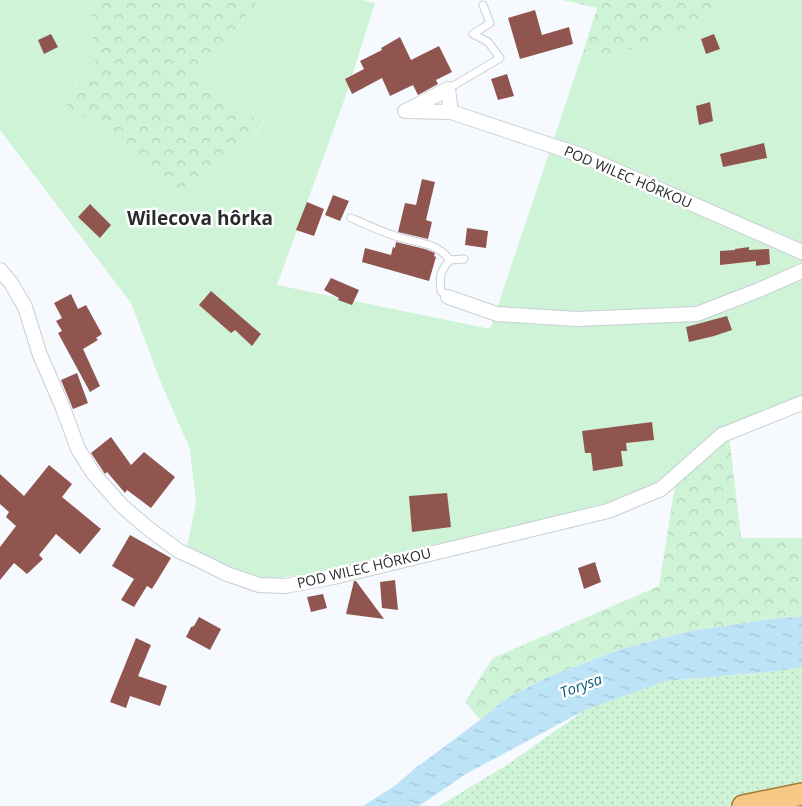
<svg xmlns="http://www.w3.org/2000/svg" width="802" height="806" font-family="'Open Sans',sans-serif">
<style>
.grass{fill:url(#grass-dots)}
.forest{fill:url(#forest-crowns)}
.garden{fill:#cef3d6}
.water{fill:url(#water-ripples)}
.building{fill:#915550}
.lines{fill:none;stroke-linecap:round;stroke-linejoin:round}
.lane-casing{stroke:#c8cfd6;stroke-width:9}
.street-casing{stroke:#c8cfd6;stroke-width:16}
.primary-casing{stroke:#aa7a33;stroke-width:24}
.lane{stroke:#fff;stroke-width:7}
.street{stroke:#fff;stroke-width:14}
.primary{stroke:#f6c886;stroke-width:21}
.labels{text-anchor:middle;stroke-width:5;stroke-linejoin:round;paint-order:stroke}
.street-label{font-size:14px;fill:#292c2e;stroke:#fff}
.water-label{font-size:15px;font-style:italic;fill:#005878;stroke:#fff}
.district-label{font-size:19px;font-weight:bold;fill:#292c2e;stroke:#fff}
</style>
<defs>
<pattern id="grass-dots" width="8" height="8" patternUnits="userSpaceOnUse" patternTransform="scale(1.25)"><rect width="8" height="8" fill="#cef3d6"/><path d="M2 2h.1M6 6h.1" fill="none" stroke="#b1d0b8" stroke-width="1.8" stroke-linecap="round"/></pattern>
<pattern id="forest-crowns" width="20" height="18" patternUnits="userSpaceOnUse" patternTransform="scale(1.25)"><rect width="20" height="18" fill="#cef3d6"/><path d="M2 6a3 3 0 1 1 6 0M12 15a3 3 0 1 1 6 0" fill="none" stroke="#b1d0b8"/></pattern>
<pattern id="water-ripples" width="26" height="14" patternUnits="userSpaceOnUse" patternTransform="scale(1.25)"><rect width="26" height="14" fill="#bde3f7"/><path d="M2 4q2-2 4 0t4 0M15 11q2-2 4 0t4 0" fill="none" stroke="#a2c3d4"/></pattern>
</defs>
<rect width="100%" height="100%" fill="#f6fafe"/>
<path class="grass" d="M802 667V806H439L510 763 585 710 613 699 665 681 778 671Z"/>
<path class="forest" d="M90 0H259L199 75 230 107 264 122 231 159 179 190 58 98 95 65Z
M563 0H727L682 33 603 58 583 52 597 8Z
M729 435 741 538H802V617L780 618 690 631 621 649 548 677 507 698 480 720 465 702 493 658 659 586 675 486Z"/>
<path class="garden" d="M0 0H90L95 65 58 98 179 190 231 159 264 123 230 107 199 75 259 0H361L375 3 345 98 277 285 490 329 583 52 603 58 682 33 727 0H802V397L748 417 675 486 332 571 262 580 186 553 196 502 190 449 161 383 131 303 0 130Z"/>
<path class="water" d="M802 617V667L778 671 665 681 585 710 466 774 419 806H363L396 785 413 770 480 720 507 698 548 677 621 649 690 631 780 618Z"/>
<path class="building" d="M535 10 542 35 569 27 573 44 520 59 508 18Z
M51 34 58 47 44 54 38 40Z
M714 34 720 49 706 54 701 39Z
M400 37 411 60 439 46 452 72 436 80 438 84 418 95 413 85 390 96 382 78 352 94 345 79 364 69 360 61 382 50 381 48Z
M507 74 514 96 498 100 491 79Z
M710 102 713 121 699 125 696 106Z
M764 143 767 158 723 167 720 154Z
M422 179 435 182 426 220 432 222 428 239 398 232 405 203 416 205Z
M333 195 349 201 340 221 325 215Z
M307 202 324 209 314 236 296 230Z
M90 204 111 225 100 238 78 217Z
M467 228 488 231 486 248 465 245Z
M396 242 425 249 435 253 434 256 436 257 429 281 362 262 365 248 391 255 393 247 395 248Z
M749 247V250L769 249 770 264 756 266V261L720 265V251L735 250V249Z
M331 278 359 290 352 305 338 300 339 298 324 290Z
M211 291 261 334 252 346 235 330 231 333 199 305Z
M71 294 78 309 86 305 102 334 96 338 98 340 83 349 100 386 90 392 58 333 62 331 56 321 62 318 54 303Z
M727 316 732 330 714 336 689 342 686 327Z
M77 373 88 403 73 409 61 380Z
M652 422 654 440 626 443 627 451H621L623 466 593 471 591 453H585L582 431Z
M111 437 131 465 144 452 175 477 151 508 127 490 125 493 107 472 105 474 91 453Z
M49 465 72 484 62 497 101 529 80 554 56 534 39 555 43 559 27 574 14 563 0 580V547L16 526 6 517 9 512 0 504V474L24 496Z
M447 493 451 527 412 532 409 496Z
M130 535 171 558 152 589 147 586 134 607 121 600 134 579 112 566Z
M595 562 601 582 584 589 578 568Z
M395 580 398 610 382 608 380 582Z
M354 581H356L384 619 346 614Z
M323 594 327 608 311 612 307 597Z
M199 617 221 629 210 650 186 637 191 627 194 626Z
M136 638 151 645 138 676 167 686 160 706 130 696 126 708 110 702Z"/>
<g class="lines">
<g class="lane-casing">
<path id="lane" d="M448 89 500 58 488 42 473 34 490 23 483 5
M351 218C367 225 382 232 398 237 419 244 435 241 450 260
M448 297 441 291C439 277 440 271 450 260L464 259"/>
</g>
<g class="street-casing">
<path id="street" d="M408 110 448 89 451 112
M405 111 451 112 583 156 802 252
M0 270 11 283 25 307 40 355 63 408 78 449 93 473 122 506 149 529 179 551 201 561 227 574 259 585 285 586 334 577 608 511 661 489 722 435 802 403
M448 297 497 314 577 319 697 314 759 290 802 271"/>
</g>
<g class="primary-casing">
<path id="primary" d="M743 806 802 794"/>
</g>
<use href="#lane" class="lane"/>
<use href="#street" class="street"/>
<use href="#primary" class="primary"/>
</g>
<g class="labels">
<g class="street-label">
<text transform="translate(628 177) rotate(23)" y="5">POD WILEC HÔRKOU</text>
<text transform="translate(364 568) rotate(-13)" y="5">POD WILEC HÔRKOU</text>
</g>
<g class="water-label">
<text transform="translate(581 686) rotate(-20)" y="5">Torysa</text>
</g>
<g class="district-label">
<text x="200" y="225">Wilecova hôrka</text>
</g>
</g>
</svg>
